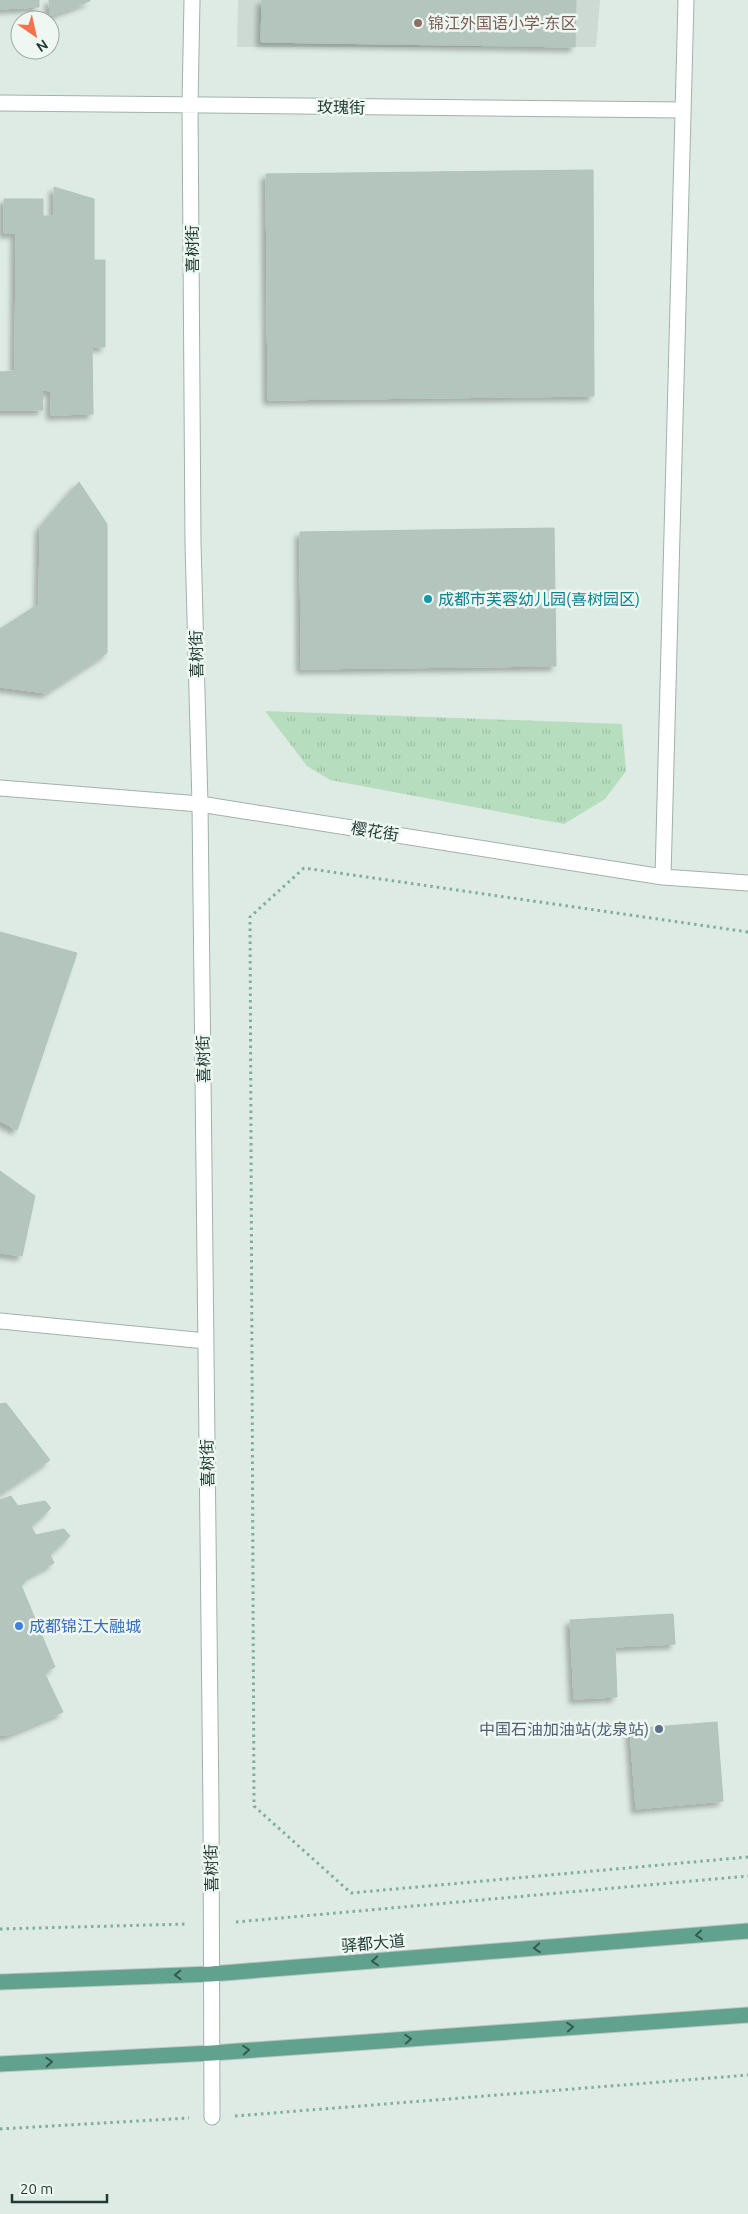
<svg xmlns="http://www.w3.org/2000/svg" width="748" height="2214" font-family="Ubuntu,'Noto Sans SC',sans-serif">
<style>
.built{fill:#ccdad3}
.grass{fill:url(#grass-tufts)}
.building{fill:#b3c5bd;stroke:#b1c4bb;filter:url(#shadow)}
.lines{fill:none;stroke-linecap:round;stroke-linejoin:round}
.minor-casing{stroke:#a1b2ab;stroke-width:17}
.major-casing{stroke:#bcc4c2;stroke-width:17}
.path{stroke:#7daf9d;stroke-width:3;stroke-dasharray:2.5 4;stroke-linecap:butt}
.minor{stroke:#fff;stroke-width:15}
.major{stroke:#61a28e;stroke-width:15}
.oneway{stroke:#335a4e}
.education-dot{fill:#8d6e63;stroke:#eff7f2;stroke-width:2}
.culture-dot{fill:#0f9aa8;stroke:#eff7f2;stroke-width:2}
.shop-dot{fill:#3f7fe0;stroke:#eff7f2;stroke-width:2}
.service-dot{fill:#5c6f8a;stroke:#eff7f2;stroke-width:2}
.labels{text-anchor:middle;stroke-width:5;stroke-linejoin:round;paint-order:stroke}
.education-label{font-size:16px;fill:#785e54;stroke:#eff7f2;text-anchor:start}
.street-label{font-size:16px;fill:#1f3b32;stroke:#eff7f2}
.culture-label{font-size:16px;fill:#0d838f;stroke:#eff7f2;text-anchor:start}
.shop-label{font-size:16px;fill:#366cbe;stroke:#eff7f2;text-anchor:start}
.service-label{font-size:16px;fill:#4e5e75;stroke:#eff7f2;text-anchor:end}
</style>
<defs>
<pattern id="grass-tufts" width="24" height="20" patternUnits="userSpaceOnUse" patternTransform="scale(1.25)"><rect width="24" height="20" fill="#b6ddbe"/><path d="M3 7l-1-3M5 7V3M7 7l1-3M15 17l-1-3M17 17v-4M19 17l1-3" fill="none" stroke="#9cbfa4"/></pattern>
<filter id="shadow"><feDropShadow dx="-4.5" dy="4.5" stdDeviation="2.5" flood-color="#0004"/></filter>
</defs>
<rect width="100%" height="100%" fill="#deeae4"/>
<path class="built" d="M238 0H600L596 47H237Z"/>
<path class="grass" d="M265 711 622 724 626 771 605 799 564 824 330 780 307 766Z"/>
<path class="building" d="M0 0H39V7L0 9Z
M49 0H90V1L50 16Z
M262 0H576L575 47 261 42Z
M593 170 594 396 268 400 266 174Z
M54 187 94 199V260H105V347H92L93 414 51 415V391L42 390 43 410H0V372L15 371 16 233H4V199H43V216H54Z
M79 482 107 524V653L46 693 0 687V629L39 604 40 527Z
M554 528 556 666 301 669 300 532Z
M0 932 77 953 17 1130 0 1121Z
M0 1171 35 1196 22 1256 0 1253Z
M6 1403 50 1460 0 1494V1404Z
M11 1496 18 1506 45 1501 51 1508 31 1527 36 1535 64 1529 70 1536 50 1555 54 1563 31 1575 21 1585 55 1667 44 1672 63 1712 8 1735H0V1500Z
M673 1614 675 1644 615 1647 617 1697 574 1699 570 1620Z
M717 1722 723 1801 636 1809 630 1729Z"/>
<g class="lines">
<g class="minor-casing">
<path id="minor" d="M192 0 190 105 193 543 200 804 211 1808 212 2117
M0 103 683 110
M0 788 200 804 663 877 748 883
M663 877 686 0
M0 1321 206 1341"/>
</g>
<g class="major-casing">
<path id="major" d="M0 1982 211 1974 748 1931
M0 2064 212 2053 748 2015"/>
</g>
<path class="path" d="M748 932 304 868 250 917 254 1806 351 1893 748 1857
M236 1922 748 1876
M0 1929 187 1924
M235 2116 748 2075
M0 2129 189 2118"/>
<use href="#minor" class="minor"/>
<use href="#major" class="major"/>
</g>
<defs><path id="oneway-chevron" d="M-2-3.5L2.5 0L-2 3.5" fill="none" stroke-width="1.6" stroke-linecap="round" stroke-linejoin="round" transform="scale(1.25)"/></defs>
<g class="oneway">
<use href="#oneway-chevron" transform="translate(699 1935) rotate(175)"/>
<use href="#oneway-chevron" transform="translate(537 1948) rotate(175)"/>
<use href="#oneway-chevron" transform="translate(375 1961) rotate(175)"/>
<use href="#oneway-chevron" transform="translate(178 1975) rotate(178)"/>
<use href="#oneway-chevron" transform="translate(570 2027) rotate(-4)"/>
<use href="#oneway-chevron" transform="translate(408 2039) rotate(-4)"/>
<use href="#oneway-chevron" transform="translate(246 2050) rotate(-4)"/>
<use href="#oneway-chevron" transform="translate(49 2062) rotate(-3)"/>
</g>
<circle class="education-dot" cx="418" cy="23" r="5"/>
<circle class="culture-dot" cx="428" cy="599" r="5"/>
<circle class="shop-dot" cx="19" cy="1626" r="5"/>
<circle class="service-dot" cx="659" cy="1729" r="5"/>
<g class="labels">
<g class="education-label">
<text x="428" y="29">锦江外国语小学-东区</text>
</g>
<g class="street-label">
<text transform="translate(341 107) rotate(1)" y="6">玫瑰街</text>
<text transform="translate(192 249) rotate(-90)" y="6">喜树街</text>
<text transform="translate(196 654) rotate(-91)" y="6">喜树街</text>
<text transform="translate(375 831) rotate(9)" y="6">樱花街</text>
<text transform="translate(203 1059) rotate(-91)" y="6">喜树街</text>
<text transform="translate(207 1463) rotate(-91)" y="6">喜树街</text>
<text transform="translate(211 1868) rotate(-91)" y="6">喜树街</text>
<text transform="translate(373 1943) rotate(-5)" y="6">驿都大道</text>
</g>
<g class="culture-label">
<text x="438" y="605">成都市芙蓉幼儿园(喜树园区)</text>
</g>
<g class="shop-label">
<text x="29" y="1632">成都锦江大融城</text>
</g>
<g class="service-label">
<text x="649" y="1735">中国石油加油站(龙泉站)</text>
</g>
</g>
<g transform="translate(35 35) rotate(146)"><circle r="24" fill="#eff7f2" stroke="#9caca5"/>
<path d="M0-4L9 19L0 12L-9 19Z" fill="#f7704f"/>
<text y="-8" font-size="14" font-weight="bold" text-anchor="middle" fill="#1f3b32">N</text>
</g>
<path d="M12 2194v8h95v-8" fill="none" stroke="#1f3b32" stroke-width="2.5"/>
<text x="20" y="2194" font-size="15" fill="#1f3b32" stroke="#eff7f2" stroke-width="4" paint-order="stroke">20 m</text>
</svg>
